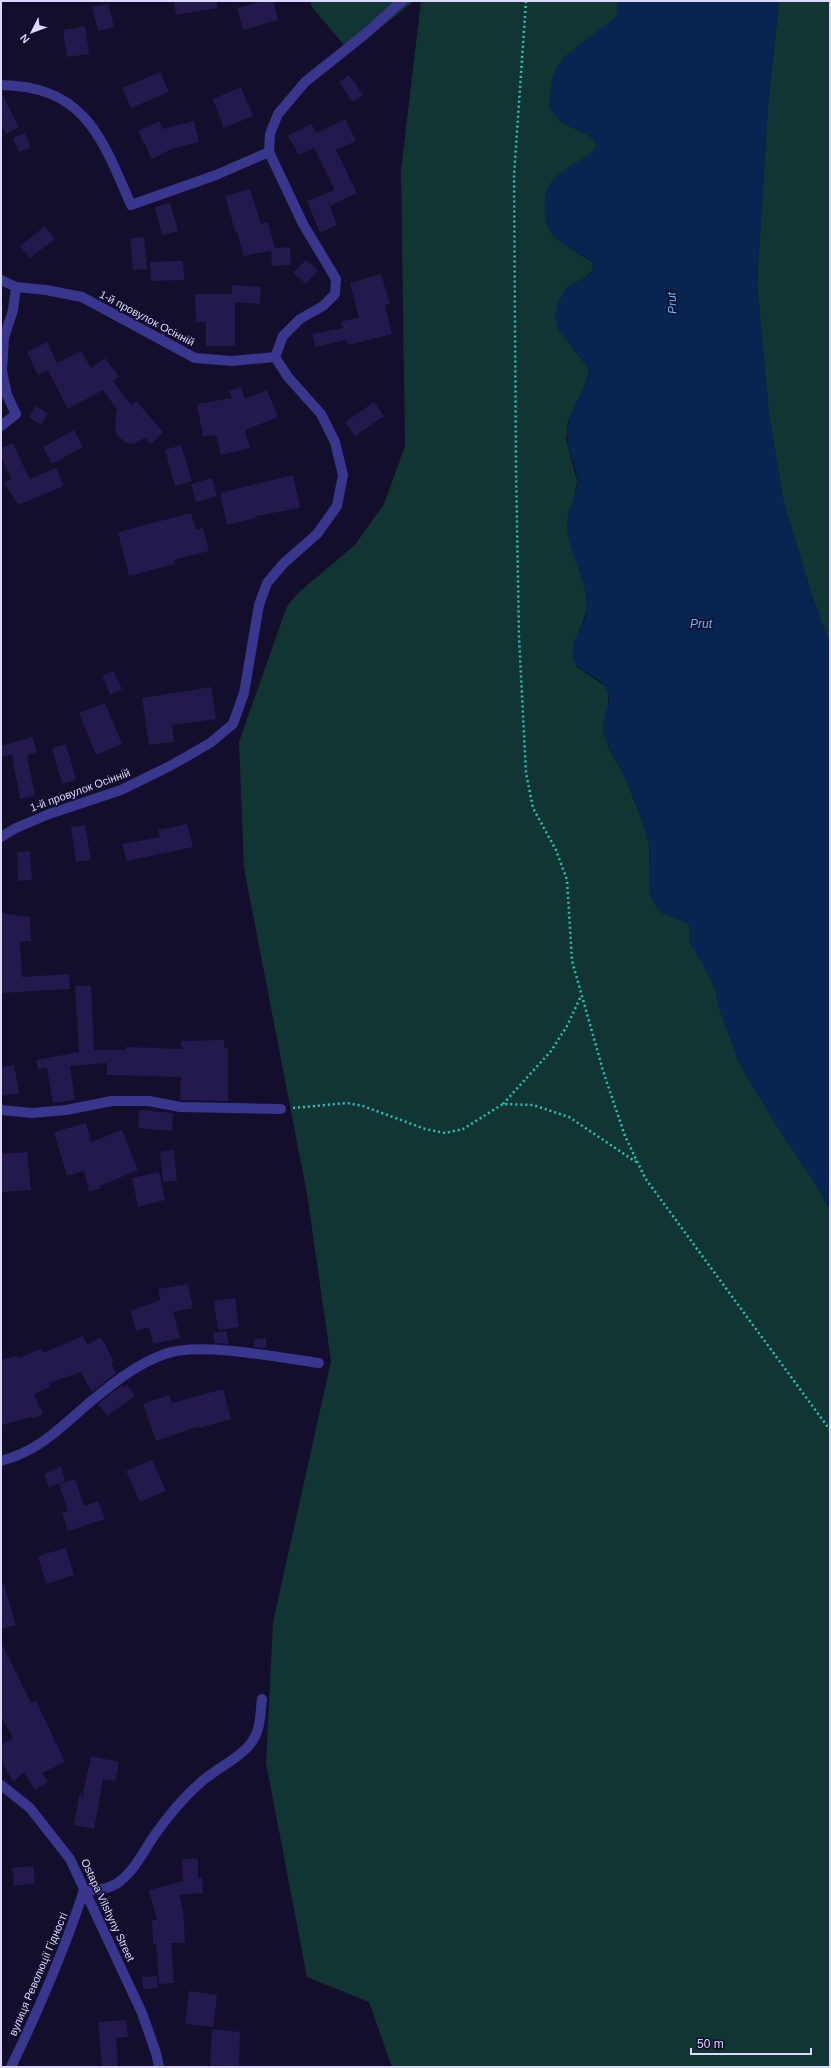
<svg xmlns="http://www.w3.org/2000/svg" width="831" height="2068" font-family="Arial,sans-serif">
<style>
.green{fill:#113533}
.water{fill:#082450}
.building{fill:#23194d}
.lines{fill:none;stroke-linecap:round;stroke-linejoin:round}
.path{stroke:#26c5b9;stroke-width:2.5;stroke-dasharray:2 3;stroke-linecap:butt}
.minor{stroke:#38368d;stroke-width:10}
.labels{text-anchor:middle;stroke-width:3.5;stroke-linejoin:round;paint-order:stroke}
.street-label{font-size:11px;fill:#dcd8ff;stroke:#130e2b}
.water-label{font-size:12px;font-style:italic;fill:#66baff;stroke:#130e2b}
</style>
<rect width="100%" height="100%" fill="#130e2b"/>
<path class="green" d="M310 1H414L350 52 312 7Z
M421 1 619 2 618 14 608 26 563 58 559 121 590 136 597 146 592 153 568 168V247L592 262 593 270 583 279 567 287 558 329 589 369 586 383 568 421 566 439 577 481 574 500 567 522 570 543 586 587 587 609 583 621 574 643 577 667 605 686 608 694V709L603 726 608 747 625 777 643 823 649 844 650 891 662 913 683 920 689 925V933L716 991 720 1011 740 1065 777 1126 815 1183 830 1211V2067H392L369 2002 307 1977 266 1763 273 1622 331 1361 307 1194 244 868 239 742 287 606 299 592 355 545 384 504 405 446 401 170Z
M779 1H830V645L811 593 783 500 769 416 757 284 768 104Z"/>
<path class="water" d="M617 1H779L768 104 757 284 769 416 783 500 811 593 830 645V1211L815 1183 777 1126 740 1065 720 1011 716 991 705 968 689 941V925C678 916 661 918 654 903 645 885 653 861 648 842 643 820 634 798 625 778 618 761 604 746 603 727 603 716 611 705 608 693 604 675 576 675 573 657 570 639 587 624 587 607 587 577 566 550 567 523 567 509 578 496 577 481 576 459 562 446 569 421 574 401 585 391 589 369L558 329 555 316 559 301 567 287 583 279 593 271 592 262C580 252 562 247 552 234 543 222 542 196 550 184 553 178 562 172 568 168 578 160 590 157 597 146L590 136 559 121 549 107C550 98 550 88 552 79 559 51 599 35 618 14Z"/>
<path class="building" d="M174 1H217V8L176 15Z
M263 1H273L278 20 243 30 237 8Z
M108 4 114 27 98 31 92 7Z
M85 26 89 54 67 57 63 30Z
M160 72 169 92 131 108 122 88Z
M349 75 363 95 352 102 339 82Z
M241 87 253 116 224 128 213 99Z
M1 92 19 127 6 134 1 123Z
M345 119 356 141 336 150 357 193 330 206 337 225 320 233 307 201 335 190 314 148 299 155 288 136 311 124 317 133Z
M159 121 162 129 194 121 199 142 171 149 152 159 138 131Z
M25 133 31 148 19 152 13 138Z
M250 189 261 224 268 222 275 248 290 247 291 265 272 266 271 251 243 256 238 233 236 234 225 196Z
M170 203 178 231 162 235 155 207Z
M45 226 55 239 30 258 20 246Z
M144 237 147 269 133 270 130 239Z
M306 260 318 270 306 284 293 273Z
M183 261 184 280 151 281 150 262Z
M381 274 390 304 385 305 392 334 348 345 346 340 315 347 312 334 343 328 341 322 359 317 350 283Z
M232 285 261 287 260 304 235 302V346H206V322H196L195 294H232Z
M47 342 57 363 81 351 91 368 105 358 119 377 113 381 131 405 136 401 163 432 151 444 145 438 132 444 126 443 118 436 115 430 116 413 118 411 103 390 68 409 48 370 38 375 27 352Z
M241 387 245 399 267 390 278 417 245 430 250 448 221 455 216 435 203 437 197 404 232 398 229 391Z
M374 402 384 416 355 436 345 422Z
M36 406 48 414 41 425 29 417Z
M74 430 83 447 52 464 43 447Z
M13 443 20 458 19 460 20 459 30 479 56 468 64 486 18 505 4 483 11 479 1 457V448Z
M181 445 192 481 175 486 165 450Z
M293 475 300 508 256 516V518L227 525 220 493Z
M212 478 217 496 196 502 191 484Z
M191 513 196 530 203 528 209 551 174 560 175 564 129 576 118 532Z
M113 671 122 689 110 695 102 676Z
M211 687 216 719 172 725 174 742 149 745 142 698Z
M105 703 122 744 96 755 79 713Z
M32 737 37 752 27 755 35 796 20 799 12 755 1 756V746Z
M66 744 76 780 62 784 52 748Z
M187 824 193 847 127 861 122 844 160 837 158 830Z
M85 825 91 860 76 862 71 827Z
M30 851 32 880 18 881 17 852Z
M1 913 30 917 31 941 20 942 22 977 69 974 70 989 1 993Z
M91 985 94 1050H126V1047L182 1049 181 1041 224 1040V1047L228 1048V1101L180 1100 181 1077 107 1075V1063L70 1066 75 1100 53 1103 47 1068 38 1069 36 1060 79 1052 75 986Z
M14 1065 19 1093 1 1096V1067Z
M139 1110 173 1113 172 1131 138 1128Z
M86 1123 91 1142 122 1130 138 1170 100 1186 101 1188 89 1192 84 1171 67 1176 54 1132Z
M174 1150 177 1181 163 1182 160 1152Z
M27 1152 31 1190 1 1192V1154Z
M159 1172 165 1200 138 1207 132 1178Z
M188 1284 193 1308 173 1312 180 1338 153 1344 149 1327 137 1331 130 1311 160 1300 158 1289Z
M235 1298 239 1327 218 1330 214 1301Z
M226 1331 229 1344 215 1343 213 1333Z
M83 1336 87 1345 101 1337 114 1362 111 1363 116 1373 92 1392 81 1372 49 1383 50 1387 34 1394 43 1414 32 1419 31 1417 1 1425V1360L17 1356 18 1358 41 1349 43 1353Z
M266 1338V1348L254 1347V1339Z
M122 1385 124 1388 127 1385 135 1396 107 1416 98 1404Z
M223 1389 231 1419 199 1428V1426L156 1441 143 1404 169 1395 172 1403Z
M152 1460 166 1491 140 1502 126 1471Z
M61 1466 65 1481 49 1487 44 1474Z
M75 1479 84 1506 98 1501 105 1519 68 1531 62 1513 68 1511 59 1484Z
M66 1548 74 1575 46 1584 38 1556Z
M4 1585 16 1625 1 1629V1586Z
M1 1642 31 1703 36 1701 65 1762 42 1773 48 1782 35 1790 24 1772 13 1782 1 1760V1745L13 1738 1 1716Z
M91 1756 119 1762 115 1781 103 1779 94 1829 74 1825 80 1792 82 1798Z
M198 1858V1878H202L203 1893 179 1895 183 1909 185 1943H171L174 1983 159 1984 156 1944H153L152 1920H157L149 1890 183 1881 182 1859Z
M33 1866 35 1883 14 1886 12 1868Z
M157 1976 158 1988 143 1989 142 1977Z
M189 1991 217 1995 213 2027 185 2024Z
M126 2020 128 2037 116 2038 118 2067H102L98 2022Z
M212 2029 240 2032 239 2067H210Z"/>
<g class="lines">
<path class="path" d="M526 1 514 175 516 470 519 637 526 773 533 808 556 850 567 880 572 961 604 1074 625 1136 645 1178 830 1430
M503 1104 551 1051 567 1026 581 996
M293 1108 347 1103 363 1106 425 1129 445 1133 463 1129 503 1104 533 1105 569 1117 636 1162"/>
<path class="minor" d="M1 85C85 86 102 138 131 205L216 175 269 152
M1 280 16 287 46 290 82 297 195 358 232 361 275 357 288 377 321 414 335 442 343 475 337 506 317 534 284 563 267 583 259 605 244 693 233 724 210 743 170 766 121 790 49 814 16 828 1 837
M275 357 283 336 300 319 323 306 335 294 336 279 303 224 269 152 270 134 278 114 305 82 364 35 402 1
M1 426 16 414 7 395 2 371 4 338 13 310 16 287
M1 1110 32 1113 66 1110 112 1101H149L180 1107 281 1109
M1 1461C39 1451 60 1428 89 1403 112 1384 136 1364 165 1354 199 1341 281 1358 319 1363
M1 1785 30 1808 70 1859 142 2013 156 2053 159 2067
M11 2067C39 2009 64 1951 84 1890 96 1891 105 1890 116 1884 136 1871 145 1847 159 1829 171 1813 184 1797 199 1784 213 1770 243 1757 253 1740 261 1728 260 1713 262 1699"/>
</g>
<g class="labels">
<g class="street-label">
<text transform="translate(147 318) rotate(28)" y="4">1-й провулок Осінній</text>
<text transform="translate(80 790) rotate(-20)" y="4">1-й провулок Осінній</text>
<text transform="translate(108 1910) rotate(65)" y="4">Ostapa Vilshyny Street</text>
<text transform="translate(38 1974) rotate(-67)" y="4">вулиця Революції Гідності</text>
</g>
<g class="water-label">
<text transform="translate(672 303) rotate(-93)" y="4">Prut</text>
<text x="701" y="628">Prut</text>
</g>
</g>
<rect width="831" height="2068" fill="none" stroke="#dcd8ff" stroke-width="4"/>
<g transform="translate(32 32) rotate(228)" stroke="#130e2b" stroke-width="3" paint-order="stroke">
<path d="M0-3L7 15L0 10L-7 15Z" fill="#dcd8ff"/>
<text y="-6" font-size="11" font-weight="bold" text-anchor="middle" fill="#dcd8ff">N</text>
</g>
<path d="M691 2048v6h120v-6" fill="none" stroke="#dcd8ff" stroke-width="2"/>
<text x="697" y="2048" font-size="12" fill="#dcd8ff" stroke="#130e2b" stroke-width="3" paint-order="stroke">50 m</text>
</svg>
